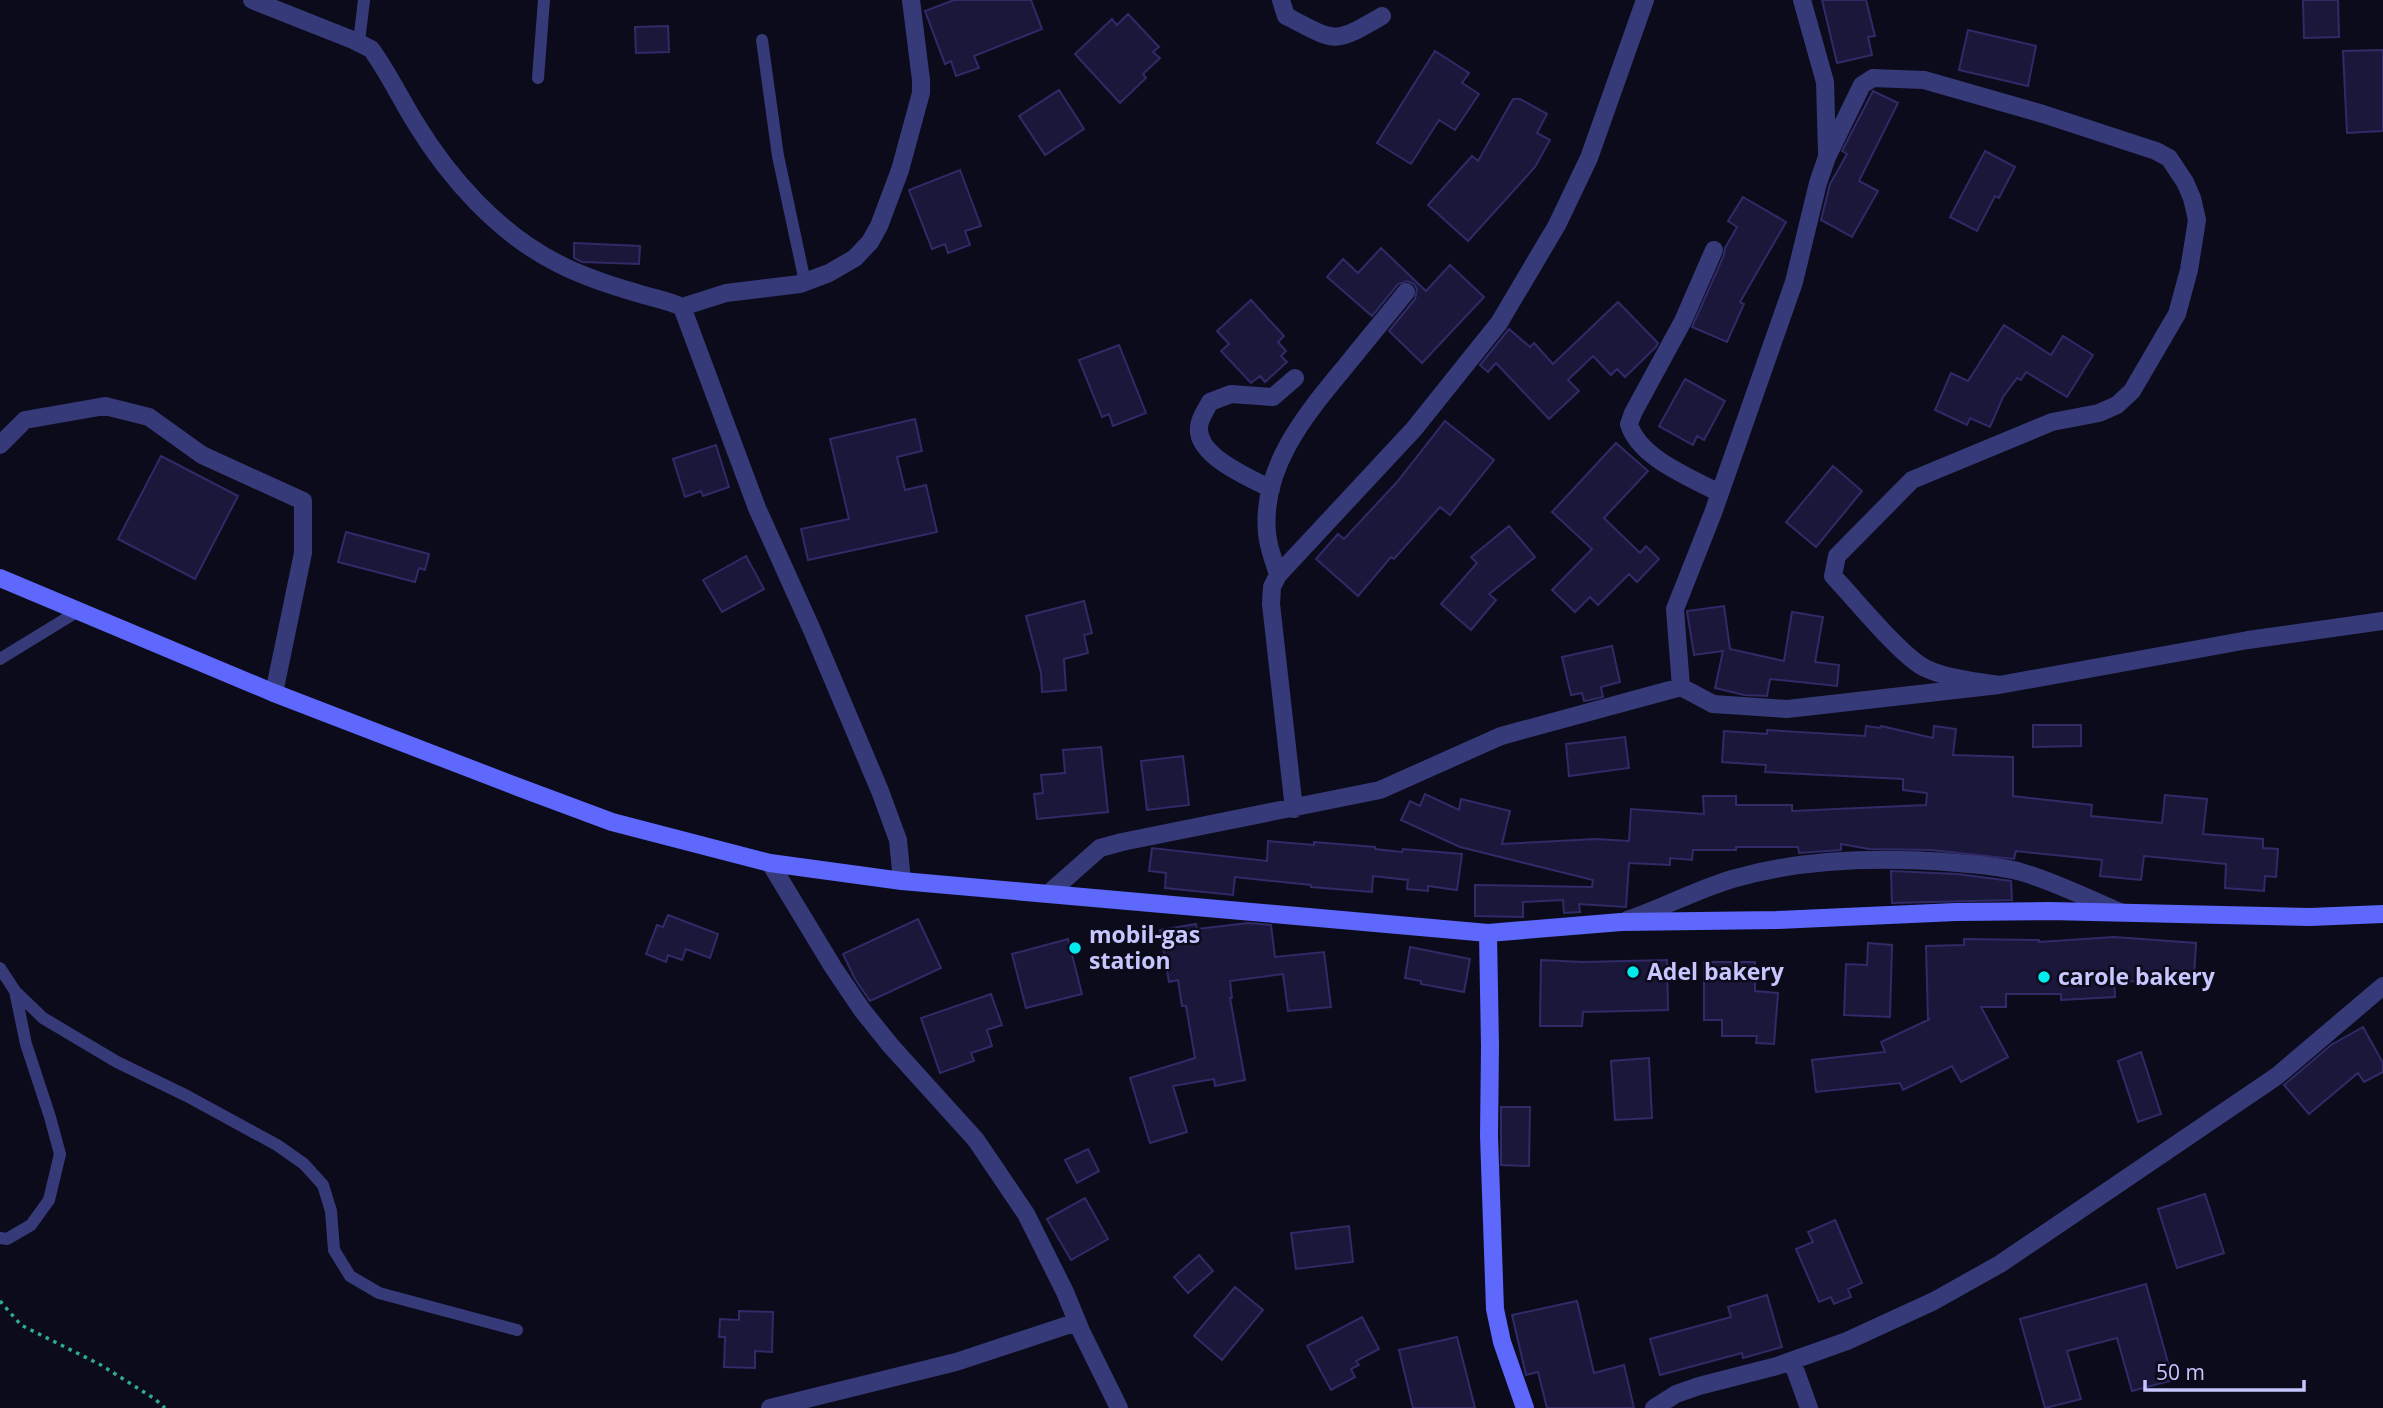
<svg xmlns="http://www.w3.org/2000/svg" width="2383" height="1408" font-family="'Open Sans',sans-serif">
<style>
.building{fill:#1b173b;stroke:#302a67;stroke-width:2}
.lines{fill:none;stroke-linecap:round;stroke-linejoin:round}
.path{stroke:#2eaa98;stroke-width:3.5;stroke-dasharray:3.5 5;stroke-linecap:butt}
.lane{stroke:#363a79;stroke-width:12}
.street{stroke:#363a79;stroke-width:18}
.secondary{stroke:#5e68fd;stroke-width:18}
.poi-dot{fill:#03eaed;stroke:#0c0b1b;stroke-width:2.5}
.labels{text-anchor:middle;stroke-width:5;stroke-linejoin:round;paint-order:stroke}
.poi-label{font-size:23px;font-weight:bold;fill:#c7c6fe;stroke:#0c0b1b;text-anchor:start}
</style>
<rect width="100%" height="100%" fill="#0c0b1b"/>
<path class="building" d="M954 0H1031L1042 29 974 56 979 68 956 76 951 61 945 64 925 11Z
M1822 0H1866L1875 36 1868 37 1872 55 1837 63Z
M2303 0H2338L2339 37 2304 38Z
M1128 14 1159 47 1153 52 1160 58 1143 74 1146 78 1120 103 1075 54 1112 19 1117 25Z
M668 26 669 52 636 53 635 27Z
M1968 30 2036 46 2028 86 1959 70Z
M2383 50V131L2347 133 2343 51Z
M1435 51 1469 73 1462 83 1479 94 1455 130 1439 120 1411 164 1377 143Z
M1059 90 1084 129 1045 155 1019 116Z
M1873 91 1898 103 1859 181 1878 191 1852 237 1821 220 1830 184 1847 154 1842 151Z
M1513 99H1520L1547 114 1537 133 1550 140 1535 167 1468 241 1428 205 1472 156 1478 161Z
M1985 151 2015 167 1999 198 1995 196 1977 231 1950 217Z
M960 170 981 226 965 231 970 245 948 253 945 244 932 249 909 190Z
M1743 197 1786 222 1740 302 1744 304 1727 342 1692 327 1724 255 1725 248 1737 227 1728 221Z
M574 243 640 246 639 264 582 262 574 258Z
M1381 248 1426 291 1450 265 1484 297 1422 363 1389 331 1415 299 1417 289 1414 284 1407 281 1398 284 1372 316 1327 277 1343 259 1358 273Z
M1251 300 1284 336 1278 342 1286 351 1281 356 1287 362 1265 382 1260 376 1251 383 1221 351 1229 344 1217 331Z
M1618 302 1658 343 1656 347 1625 377 1617 369 1611 375 1593 356 1568 380 1579 391 1549 419 1496 363 1488 372 1480 365 1509 329 1530 347 1534 343 1553 364Z
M2004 325 2051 355 2063 336 2093 355 2067 397 2026 372 2021 380 2017 378 2003 397 1990 427 1970 418 1967 425 1935 410 1951 373 1968 381Z
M1119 345 1146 413 1113 426 1109 414 1102 417 1079 360Z
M1685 379 1725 401 1704 440 1697 436 1693 445 1659 426Z
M915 419 922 451 897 457 905 490 926 485 937 532 808 560 801 529 849 519 830 439Z
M1445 421 1494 460 1450 515 1440 507 1394 559 1391 557 1358 596 1316 559 1338 534 1344 539 1397 482Z
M1616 443 1648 471 1604 518 1640 553 1646 546 1659 559 1637 582 1629 574 1598 605 1590 597 1575 612 1552 590 1592 549 1552 512Z
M716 445 729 487 703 496 701 491 685 497 673 459Z
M161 456 238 496 195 579 118 539Z
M1833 466 1862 491 1816 547 1786 522Z
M1509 526 1535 557 1489 594 1496 600 1471 630 1441 604 1477 563 1471 557Z
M346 532 429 554 425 570 419 568 415 582 338 562Z
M746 556 764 589 722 612 703 580Z
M1084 601 1092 633 1084 635 1088 653 1064 659 1066 690 1042 692 1041 673 1026 616Z
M1724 606 1730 649 1784 661 1792 612 1823 617 1815 662 1839 665 1837 686 1770 679 1767 696 1744 695 1715 688 1723 651 1694 655 1687 611Z
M1612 646 1620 682 1601 687 1603 697 1590 700 1584 701 1582 693 1571 695 1562 657Z
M2033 725H2081V746L2033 747Z
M1866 726 1880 728 1881 726 1933 738 1934 726 1956 729 1953 755 2013 757V796L2092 805 2091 816 2162 823 2165 795 2207 799 2203 834 2263 839V848L2278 849 2276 877 2265 876 2264 891 2225 888 2226 864 2144 856 2141 880 2100 876 2102 860 2016 851 2014 859 1931 850 1869 849 1841 844V850L1799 853 1798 847H1736V850H1693L1692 860 1670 858V865L1629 863 1626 907 1579 904 1580 912 1564 913 1563 900 1523 902V917L1475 916V885L1592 887 1593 880 1460 847 1401 820 1410 801 1420 806 1425 794 1459 810 1461 799 1510 811 1502 844 1596 839 1629 841 1631 809 1704 814 1703 796H1736V805H1792V811L1926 805 1927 793 1903 790V779L1765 772 1766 765 1722 762 1724 731 1767 734V730L1865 736Z
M1625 737 1629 768 1569 776 1566 744Z
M1101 747 1108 812 1037 819 1034 794 1043 793 1041 775 1065 773 1063 750Z
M1183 756 1189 805 1147 810 1141 761Z
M1268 841 1314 845V842L1375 847V849L1402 852 1403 849 1462 854 1457 890 1428 886V891L1407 889 1408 880 1373 876 1372 892 1311 887V885L1235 877 1233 895 1165 888 1166 873 1149 871 1152 848 1267 861Z
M1891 871 1957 874 2011 881 2012 900 1892 903Z
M668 915 718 934 710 958 686 949 682 960 668 955 666 962 646 954 657 925 663 927Z
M918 919 941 968 870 1001 855 979 843 954Z
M1248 923 1271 925 1275 957 1324 952 1331 1007 1288 1011 1283 974 1230 981 1232 998H1230L1245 1080 1215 1086 1214 1079 1173 1086 1187 1132 1150 1143 1130 1078 1195 1058 1186 1006H1182L1178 980 1169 982 1160 930 1196 924 1197 929Z
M2114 937 2196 943 2194 977 2168 975V984L2114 980 2115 997 2061 1000V994H2006V1007H1981L2008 1057 1961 1082 1952 1066 1903 1090 1900 1083 1816 1092 1812 1060 1885 1052 1881 1042 1930 1019H1928L1926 946 1964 945V939L2039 940V942Z
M1068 939 1082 994 1026 1008 1012 954Z
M1868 943 1892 945 1890 1017 1844 1015 1846 964 1867 965Z
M1410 947 1470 959 1464 992 1421 984V981L1405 978Z
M1541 960 1583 962 1667 960 1668 1010 1583 1012 1582 1026H1540Z
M1704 962H1755V991L1778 993 1774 1044 1756 1043 1757 1036H1722V1020H1704Z
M991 994 1002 1025 987 1030 992 1046 971 1053 974 1061 940 1073 921 1018Z
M2363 1027 2383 1063V1072L2364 1082 2358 1073 2309 1114 2284 1085 2331 1045Z
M2141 1052 2161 1114 2138 1122 2118 1061Z
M1649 1058 1652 1118 1615 1120 1611 1061Z
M1501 1107H1530L1529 1166 1501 1165Z
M1088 1149 1099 1171 1077 1183 1065 1160Z
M2205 1194 2224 1253 2177 1268 2158 1209Z
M1085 1198 1108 1239 1071 1260 1047 1219Z
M1835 1220 1862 1283 1848 1289 1851 1297 1834 1304 1831 1297 1819 1302 1796 1249 1813 1242 1808 1232Z
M1349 1226 1353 1262 1296 1269 1291 1233Z
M1199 1255 1213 1271 1188 1293 1174 1277Z
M2146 1284 2173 1380 2132 1391 2117 1338 2067 1351 2081 1399 2045 1408 2020 1319Z
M1235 1287 1263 1310 1222 1360 1194 1336Z
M1767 1295 1782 1347 1743 1358 1742 1353 1660 1375 1650 1339 1731 1317 1728 1307Z
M1577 1301 1594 1373 1624 1365 1634 1408H1547L1538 1372 1526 1375 1512 1315Z
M739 1311 773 1312 772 1352 755 1351V1368L724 1367 725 1337H719L720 1319 739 1320Z
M1362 1317 1379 1349 1356 1361 1359 1365 1351 1369 1355 1377 1331 1390 1307 1346Z
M1457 1337 1475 1408H1413L1399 1350Z"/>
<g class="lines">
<path class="path" d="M0 1301 21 1325 101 1365 155 1399 165 1408"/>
<path class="lane" d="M762 40 778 156 805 282
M359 42 364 0
M538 78 544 0
M0 659 80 610
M0 968 15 991 43 1018 117 1062 187 1096 277 1145 304 1164 323 1185 331 1211 334 1250 350 1276 379 1293 517 1330
M0 1238 7 1239 31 1225 49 1200 60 1154 50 1117 26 1044 15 991"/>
<path class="street" d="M252 0 353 40 371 49C388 72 400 98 415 122 449 178 498 233 557 263 582 276 609 285 637 293 652 298 667 300 682 307L726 293 800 284 829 273 855 258 870 242 879 226 900 170 921 93V80L911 0
M1281 0 1286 16C1337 42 1332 45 1382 16
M1802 0 1825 82 1827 153
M1714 250 1683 321 1633 413 1629 424C1639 458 1690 477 1719 493
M682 307 757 508 812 630 880 791 898 840 902 881
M0 445 25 420 105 406 149 417 202 455 303 501V553L274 693
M1271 489C1249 477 1190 454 1200 422 1202 415 1207 408 1210 402L1231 394 1273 397 1295 378
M1278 575C1274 561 1268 547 1267 533 1261 467 1306 414 1345 367 1365 342 1386 317 1406 292
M1681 687 1675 609 1713 513 1794 282 1818 183 1827 157 1862 85 1873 78 1924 80 2043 114 2156 151 2169 158 2185 182 2192 198 2197 220 2189 270 2177 314 2132 391 2117 405 2099 413 2052 422 1912 480 1837 556 1833 576C1855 599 1900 655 1925 668 1948 679 1975 681 1999 685
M1294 809 1271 604 1272 587 1278 575 1414 429 1499 323 1557 225 1589 158 1645 0
M770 863 833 967 862 1010 891 1046 976 1140 1026 1214 1065 1292 1081 1331 1119 1408
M1048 894 1100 848 1122 842 1380 790 1501 736 1681 687 1713 704 1787 709 1999 685 2248 640 2383 621
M1627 920C1664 908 1699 888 1736 878 1806 858 1886 857 1958 863 1979 865 2001 866 2021 872 2055 882 2087 898 2120 912
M1792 1361 1809 1408
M770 1408 956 1362 1077 1322
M1654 1408 1676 1394 1699 1386 1777 1366 1847 1341 1934 1301 2000 1264 2277 1076 2383 986"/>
<path class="secondary" d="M0 578 274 693 518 787 612 822 770 863 902 881 1488 933 1621 922 1777 920 1956 912 2049 911 2310 917 2383 914
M1488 933 1490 1046 1489 1136 1495 1309 1502 1342 1525 1408"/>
</g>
<g class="poi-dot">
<circle cx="1075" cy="948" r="7"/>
<circle cx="1633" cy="972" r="7"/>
<circle cx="2044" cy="977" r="7"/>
</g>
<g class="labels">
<g class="poi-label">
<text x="1089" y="943">mobil-gas<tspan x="1089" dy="26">station</tspan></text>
<text x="1647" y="980">Adel bakery</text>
<text x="2058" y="985">carole bakery</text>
</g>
</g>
<path d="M2145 1380v10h159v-10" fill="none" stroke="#c7c6fe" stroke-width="3.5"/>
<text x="2156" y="1380" font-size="21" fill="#c7c6fe" stroke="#0c0b1b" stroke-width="5" paint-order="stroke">50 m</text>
</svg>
